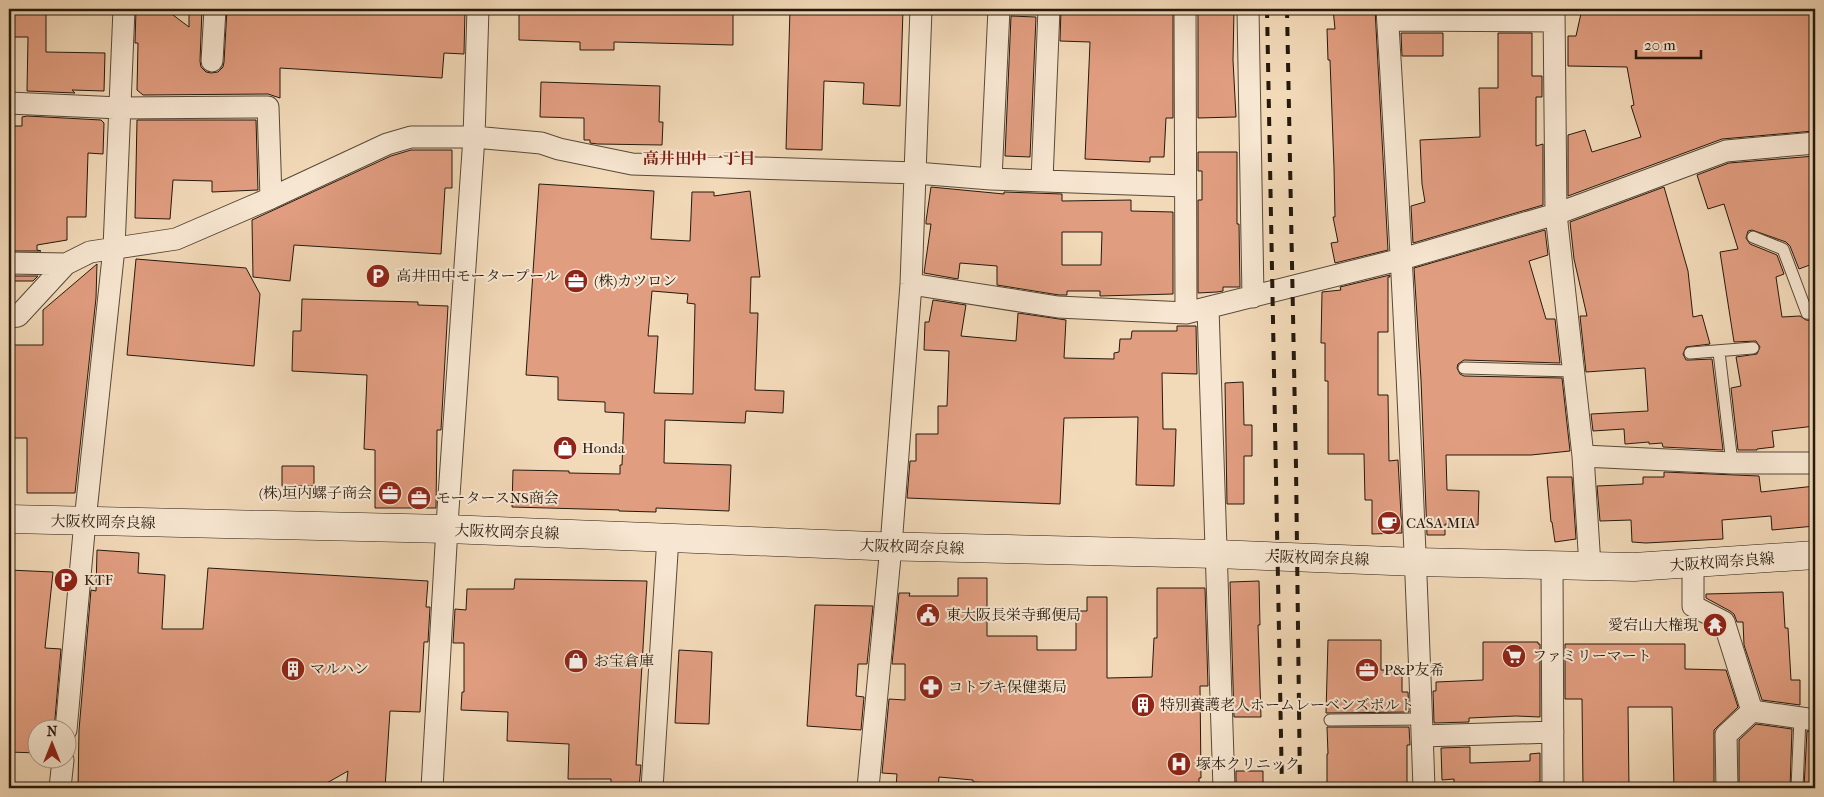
<svg xmlns="http://www.w3.org/2000/svg" width="1824" height="797" font-family="'IM FELL French Canon','Noto Serif JP',serif">
<style>
.building{fill:#e19d80;stroke:#25190d;fill-rule:evenodd}
.lines{fill:none;stroke-linecap:round;stroke-linejoin:round}
.service-casing{stroke:#584938;stroke-width:13}
.minor-casing{stroke:#584938;stroke-width:23}
.secondary-casing{stroke:#25190d;stroke-width:29}
.service{stroke:#f7e6d1;stroke-width:11}
.minor{stroke:#f7e6d1;stroke-width:21}
.secondary{stroke:#f7e6d1;stroke-width:28}
.rail{stroke:#25190d;stroke-width:4;stroke-dasharray:9 9;stroke-linecap:butt}
.labels{text-anchor:middle;stroke-width:4;stroke-linejoin:round;paint-order:stroke}
.poi-label{font-size:15px;fill:#25190d;stroke:#f7e6d1;text-anchor:start}
.street-label{font-size:15px;fill:#25190d;stroke:#f7e6d1}
.neighbourhood-label{font-size:16px;font-weight:bold;fill:#7a1f14;stroke:#f7e6d1}
</style>
<rect width="100%" height="100%" fill="#f2d9b8"/>
<filter id="stains"><feTurbulence type="fractalNoise" baseFrequency=".004" numOctaves="4"/><feColorMatrix values="0 0 0 0 .2 0 0 0 0 .09 0 0 0 0 .02 0 0 0 .5 -.17"/></filter>
<radialGradient id="worn" r=".72"><stop offset=".6" stop-color="#630" stop-opacity="0"/><stop offset="1" stop-color="#630" stop-opacity=".3"/></radialGradient>
<path class="building" d="M9 9H46V52L105 53 104 91 72 90 75 93 27 91 28 37H9Z
M136 9H165L189 27V9H202L200 61 201 67 206 72 211 73 218 72 223 67 224 62 227 9 254 11V9H465L464 54 444 53 442 78 280 68V98L268 94 143 95 137 90 138 43H135Z
M519 9H733V45L614 42V50H580V42L519 40Z
M790 9H903L900 106 863 104 864 83 824 81 822 150 786 149Z
M1061 9H1173V118H1166L1164 157H1150V162L1085 159 1090 42 1060 41Z
M1198 9H1234L1233 60 1236 117 1198 118Z
M1333 9H1375L1388 250 1335 263 1331 243 1338 242 1333 217H1335L1334 168 1330 60H1328L1327 29H1335Z
M1582 9H1815V97H1812L1814 131 1722 139 1568 196V135L1585 130 1592 152 1641 137 1631 106 1634 105 1627 67 1568 66V36H1576Z
M1011 16 1036 17 1030 157 1005 156Z
M1401 33H1443V56H1402Z
M1498 33H1532V76H1542V97H1536V146L1543 144V205L1413 243 1411 206 1425 202 1422 184 1420 140 1480 137 1479 88H1498Z
M541 82 660 86 659 122H663L662 145 598 144 590 143V140H584V118L540 117Z
M27 116 101 120 104 123 103 154 88 153 86 217H67V240L37 245V250L41 251H10L11 199H9V126H22V117Z
M137 120H256L258 190 212 192V181L173 180 170 219 135 218Z
M411 150H452V188H445L441 254 294 245 290 281 253 277 252 220 391 156Z
M1198 152H1237V224H1239L1240 287H1223V291L1217 292 1198 293V200H1202V171H1198Z
M1815 156V186H1810L1815 222V263L1799 269 1790 246 1786 242 1752 230 1748 231 1746 238 1750 244 1777 255 1784 274 1776 277 1782 317 1800 316 1806 320 1815 321V426L1772 431 1774 447 1757 449V450H1738L1731 388 1741 386 1736 357 1757 354 1760 347 1756 341 1734 342 1720 252 1738 249 1724 204 1708 209 1697 175 1729 163Z
M539 184 654 191 651 239 690 241 692 192H714V196L750 191 760 277H751L750 313H758L755 390 784 391 783 413 746 411 745 423 665 420 664 463 731 465 729 511 656 508V512L619 511V510L512 507 513 470 569 471V473L620 474V465H622L624 413 605 412V402L558 400V377L526 375ZM652 291 688 294 687 303 695 304 693 394 654 393 658 336H648Z
M931 187 1004 194V192L1062 194V201L1131 200V211L1173 212V294L1100 296V291H1067V295H1059L997 285V266L960 263 958 279 924 273 931 224H926V221ZM1062 232H1102L1101 265H1062Z
M1664 187 1688 271 1693 317 1702 315 1710 344 1686 347 1683 354 1686 360H1690L1712 359 1723 450 1663 447 1662 443 1649 444V442L1625 444 1624 429 1593 431 1591 414 1648 411 1645 368 1586 372 1580 316H1587L1574 259 1570 222Z
M1545 230 1548 255 1529 261 1546 319H1555L1560 363 1464 360 1458 364 1457 368 1460 374 1464 376 1562 378 1570 451 1531 455H1446L1447 490 1479 491 1478 525 1445 524V535H1427L1421 380 1414 268Z
M136 259 246 268 260 294 254 366 127 355Z
M97 264 96 298 75 493H27V438H9V345H43V310Z
M1390 275V277H1388V332H1378V395H1388L1389 461 1398 460 1402 533 1372 534V500H1365L1364 454H1328V381H1325V343H1321L1322 292 1341 290 1340 287Z
M9 276H38L33 281H9Z
M302 299 418 302V305L448 306 441 430H437L436 508H375V450L364 449 367 375 292 371 293 331H301Z
M933 300 966 305 961 336 1016 341 1018 313 1066 320 1064 358 1114 359V353L1119 352 1120 339H1131L1132 331H1177V326H1196L1197 374 1162 373 1163 429H1176L1174 486 1136 485 1138 417 1064 418 1060 504 907 498 910 461H916V434H938V406H947L949 351 924 350 925 322H929Z
M1243 382 1244 425H1252V456H1244V504H1227L1225 383Z
M282 466H314V486H282Z
M1664 472 1759 476 1761 492 1815 486V526L1772 530 1771 516 1722 520 1723 539 1646 543 1632 542 1631 520 1600 521 1597 486 1643 484V477H1664Z
M1547 477H1572L1576 539 1555 542 1552 522H1551Z
M97 550 139 553 138 573 165 575 162 629H203L208 568 428 581 426 607H430L428 642H424L420 712 390 711 385 788H346L348 771 318 788H78L79 730 91 590 96 591Z
M9 570 53 572 45 648 61 649 54 730H38V753L9 752Z
M958 578H987V636H1037V650H1076V611H1087V597H1107V678L1152 677 1154 638H1157V588H1205L1208 686H1200L1201 778H1199V788H1081V787L973 782V780L939 777 938 788H896L897 774 882 773 889 699 905 700V664H892L899 593H910L909 596H958Z
M515 579 647 581 636 765H641L639 788H611V779H568L569 744 507 741 508 712 461 710 462 692H464V643H453L455 609 466 610 467 589H514Z
M1259 581 1260 625H1258L1261 717H1234L1230 582Z
M1783 592 1785 628H1788L1791 680H1800V705L1762 700 1744 645 1743 622H1737L1734 614 1730 611 1706 598V594Z
M815 605 873 606 867 664H858L856 696 864 697 861 730 807 726Z
M1328 640H1381V670H1402V692H1408L1409 712 1326 713Z
M1483 642H1538V644H1540V717L1516 716 1469 718V722L1434 723 1433 691H1436V682L1483 680Z
M1565 644H1685V669L1726 670 1738 707 1714 730V788H1674L1672 707H1628L1629 788H1583L1582 699H1565Z
M679 650 712 652 709 724 675 723Z
M1756 724 1792 729 1790 788H1739V740Z
M1327 727H1409L1410 745H1407V788H1327V754H1328Z
M1807 731 1815 732V788H1804Z
M1470 747V763L1530 761V754L1540 753V782L1454 787V779L1442 780 1441 748Z
M1236 771H1263V788H1236Z"/>
<g class="lines">
<g class="service-casing">
<path id="service" d="M1753 237 1783 249 1807 313 1815 314
M1719 352 1732 463
M1690 353 1753 348
M1464 368 1573 371
M1330 720 1422 719
M1797 788 1800 718"/>
</g>
<g class="minor-casing">
<path id="minor" d="M1185 9 1186 313
M1248 9 1253 297
M1387 9C1403 268 1415 528 1424 788
M1554 9 1556 214 1583 456 1590 566
M1388 20 1554 21
M212 61 215 9
M9 103 120 108 268 107 271 198
M991 179 999 9
M1042 180 1049 9
M9 263 66 264
M911 284 1058 307 1186 313 1402 259 1556 214 1726 151 1815 143
M1208 308 1224 788
M9 317 18 316 66 264 90 252 176 239 271 198 387 144 411 137H474L541 143 559 149 632 164 916 173 991 179 1185 186
M1583 456 1732 463H1815
M1693 564V606L1724 622 1752 711
M1552 565 1553 788
M66 730 85 521 114 248 124 9
M1422 736 1553 732
M60 788 63 760
M432 788 448 510 474 137 478 9
M652 788 668 537
M868 788 891 546 911 284 921 9
M1727 788 1726 735 1752 711 1815 720"/>
</g>
<g class="secondary-casing">
<path id="secondary" d="M9 519 447 529 874 546 1216 554 1417 562 1634 567 1815 555"/>
</g>
<use href="#service" class="service"/>
<use href="#minor" class="minor"/>
<use href="#secondary" class="secondary"/>
<path class="rail" d="M1267 9 1282 788
M1287 9 1296 467 1300 788"/>
</g>
<defs>
<g id="parking-disc" transform="scale(1.25)"><circle r="9.5" fill="#8f2418" stroke="#f7e6d1"/><path d="M-3.5-5.5H1a3.5 3.5 0 0 1 0 7H-1V5.5H-3.5ZM-1-3.4V-.6H.8a1.4 1.4 0 0 0 0-2.8Z" fill="#fff"/></g>
<g id="office-disc" transform="scale(1.25)"><circle r="9.5" fill="#8f2418" stroke="#f7e6d1"/><path d="M-6-3h4V-5.5h4V-3h4V5H-6ZM-1-4.5V-3h2v-1.5ZM-6 0V1H6V0Z" fill="#fff"/></g>
<g id="shop-disc" transform="scale(1.25)"><circle r="9.5" fill="#8f2418" stroke="#f7e6d1"/><path d="M-5-2.5h2.3a2.7 3.5 0 0 1 5.4 0H5L5.5 6h-11ZM-1.5-2.5h3a1.5 2.3 0 0 0-3 0Z" fill="#fff"/></g>
<g id="cafe-disc" transform="scale(1.25)"><circle r="9.5" fill="#8f2418" stroke="#f7e6d1"/><path d="M-5.5-4.5H6V0H3Q3 3.5 0 3.5H-2.5Q-5.5 3.5-5.5 0ZM3-3.2v2h1.7v-2ZM-6 4.5H4V6H-6Z" fill="#fff"/></g>
<g id="civic-disc" transform="scale(1.25)"><circle r="9.5" fill="#8f2418" stroke="#f7e6d1"/><path d="M-.6-6.5H3V-4.5H.6V-3L4-1V1h2V6H-6V1h2V-1L-.6-3ZM-1.2 2.5V6h2.4V2.5Z" fill="#fff"/></g>
<g id="temple-disc" transform="scale(1.25)"><circle r="9.5" fill="#8f2418" stroke="#f7e6d1"/><path d="M0-6L5-2H3V0L6.5 2.5H4V6H1.5V3h-3V6H-4V2.5H-6.5L-3 0V-2H-5Z" fill="#fff"/></g>
<g id="supermarket-disc" transform="scale(1.25)"><circle r="9.5" fill="#8f2418" stroke="#f7e6d1"/><path d="M-6-5.5h2.5l.6 2H6L4.5 2H-2.5L-4.4-4H-6ZM-1.5 3.2a1.3 1.3 0 1 0 .1 0ZM3 3.2a1.3 1.3 0 1 0 .1 0Z" fill="#fff"/></g>
<g id="building-disc" transform="scale(1.25)"><circle r="9.5" fill="#8f2418" stroke="#f7e6d1"/><path d="M-4-6H4V6H1V3H-1V6H-4ZM-2.5-4.3h1.7v1.8h-1.7ZM.8-4.3h1.7v1.8H.8ZM-2.5-1h1.7V.8h-1.7ZM.8-1h1.7V.8H.8Z" fill="#fff"/></g>
<g id="pharmacy-disc" transform="scale(1.25)"><circle r="9.5" fill="#8f2418" stroke="#f7e6d1"/><path d="M-2-6h4v4h4v4h-4v4h-4v-4h-4v-4h4Z" fill="#fff"/></g>
<g id="hospital-disc" transform="scale(1.25)"><circle r="9.5" fill="#8f2418" stroke="#f7e6d1"/><path d="M-5-5h3v3.5h4V-5h3V5h-3V1.5h-4V5h-3Z" fill="#fff"/></g>
</defs>
<g fill-rule="evenodd">
<use href="#parking-disc" x="378" y="276"/>
<use href="#office-disc" x="576" y="281"/>
<use href="#shop-disc" x="565" y="448"/>
<use href="#office-disc" x="390" y="493"/>
<use href="#office-disc" x="419" y="498"/>
<use href="#cafe-disc" x="1389" y="523"/>
<use href="#parking-disc" x="66" y="580"/>
<use href="#civic-disc" x="928" y="615"/>
<use href="#temple-disc" x="1715" y="625"/>
<use href="#supermarket-disc" x="1514" y="656"/>
<use href="#shop-disc" x="576" y="661"/>
<use href="#building-disc" x="293" y="669"/>
<use href="#office-disc" x="1367" y="670"/>
<use href="#pharmacy-disc" x="931" y="687"/>
<use href="#building-disc" x="1143" y="705"/>
<use href="#hospital-disc" x="1179" y="764"/>
</g>
<g class="labels">
<g class="poi-label">
<text x="396" y="281">高井田中モータープール</text>
<text x="594" y="286">(株)カツロン</text>
<text x="582" y="453">Honda</text>
<text x="372" y="498" text-anchor="end">(株)垣内螺子商会</text>
<text x="436" y="503">モータースNS商会</text>
<text x="1406" y="528">CASA MIA</text>
<text x="84" y="585">KTF</text>
<text x="946" y="620">東大阪長栄寺郵便局</text>
<text x="1698" y="630" text-anchor="end">愛宕山大権現</text>
<text x="1532" y="661">ファミリーマート</text>
<text x="594" y="666">お宝倉庫</text>
<text x="310" y="674">マルハン</text>
<text x="1384" y="675">P&amp;P友希</text>
<text x="948" y="692">コトブキ保健薬局</text>
<text x="1160" y="710">特別養護老人ホームレーベンズポルト</text>
<text x="1196" y="769">塚本クリニック</text>
</g>
<g class="street-label">
<text transform="translate(103 522) rotate(1)" y="5">大阪枚岡奈良線</text>
<text transform="translate(507 532) rotate(2)" y="5">大阪枚岡奈良線</text>
<text transform="translate(912 547) rotate(2)" y="5">大阪枚岡奈良線</text>
<text transform="translate(1317 558) rotate(2)" y="5">大阪枚岡奈良線</text>
<text transform="translate(1722 562) rotate(-4)" y="5">大阪枚岡奈良線</text>
</g>
<g class="neighbourhood-label">
<text x="699" y="164">高井田中一丁目</text>
</g>
</g>
<rect width="1824" height="797" fill="none" stroke="#f2d9b8" stroke-width="30"/>
<rect x="10" y="10" width="1804" height="777" fill="none" stroke="#25190d" stroke-width="2.5"/>
<rect x="15" y="15" width="1794" height="767" fill="none" stroke="#25190d"/>
<g transform="translate(52 744)"><circle r="24" fill="#f7e6d1" stroke="#a39483"/>
<path d="M0-4L9 19L0 12L-9 19Z" fill="#8f2418"/>
<text y="-8" font-size="14" font-weight="bold" text-anchor="middle" fill="#25190d">N</text>
</g>
<path d="M1636 50v8h65v-8" fill="none" stroke="#25190d" stroke-width="2.5"/>
<text x="1644" y="50" font-size="15" fill="#25190d" stroke="#f7e6d1" stroke-width="4" paint-order="stroke">20 m</text>
<rect width="100%" height="100%" filter="url(#stains)"/>
<rect width="100%" height="100%" fill="url(#worn)"/>
</svg>
